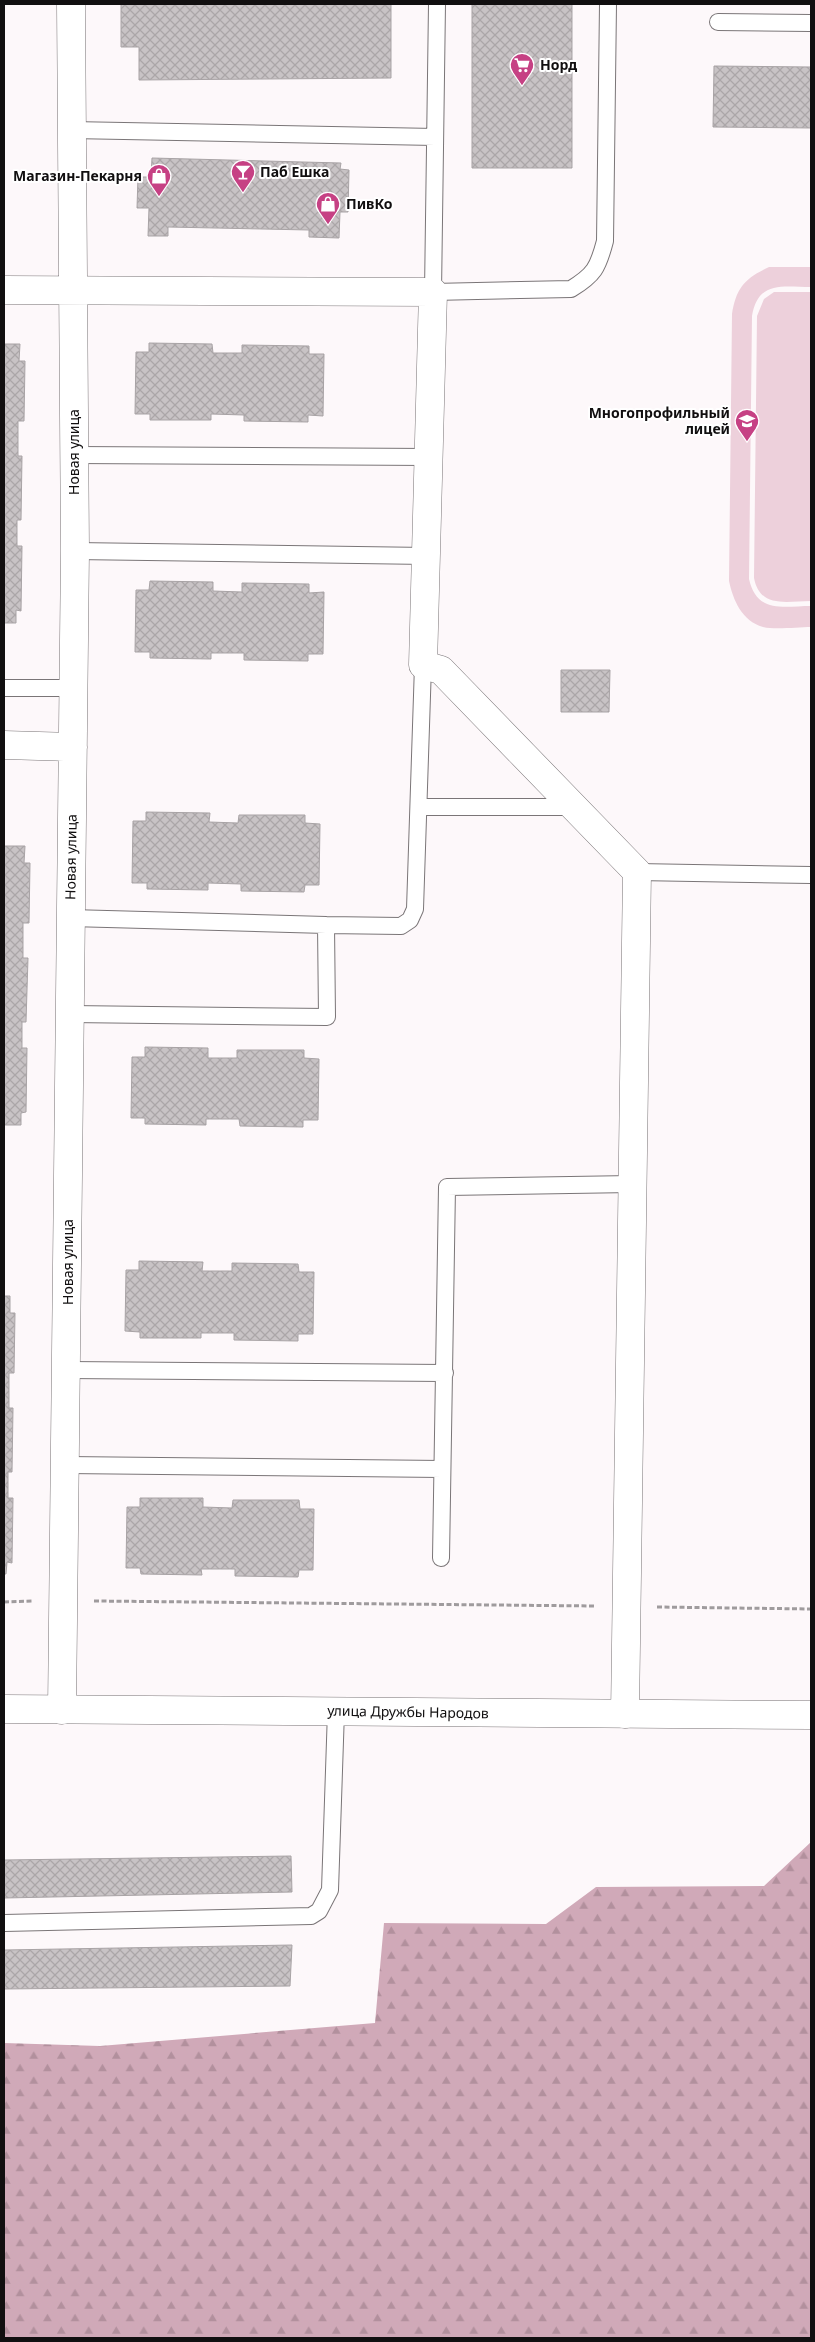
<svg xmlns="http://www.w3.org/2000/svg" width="815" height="2342" font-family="'Noto Sans',sans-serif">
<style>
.forest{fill:url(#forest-firs)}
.pitch{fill:#edd0db}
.building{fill:url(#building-cross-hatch);stroke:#a8a3a5}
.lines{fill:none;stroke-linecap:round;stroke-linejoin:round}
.service-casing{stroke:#7a7577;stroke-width:18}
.minor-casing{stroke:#7a7577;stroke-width:29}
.tertiary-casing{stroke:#7a7577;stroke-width:29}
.path{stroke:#9f9b9d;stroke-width:3;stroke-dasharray:5 2.5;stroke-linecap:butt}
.service{stroke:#fff;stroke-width:16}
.minor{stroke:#fff;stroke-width:28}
.tertiary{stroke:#fff;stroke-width:28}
.labels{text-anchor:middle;stroke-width:4;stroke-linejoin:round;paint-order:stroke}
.poi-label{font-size:14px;font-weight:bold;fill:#110f10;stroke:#fff;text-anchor:start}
.street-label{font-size:14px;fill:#110f10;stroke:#fff}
</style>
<defs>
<pattern id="forest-firs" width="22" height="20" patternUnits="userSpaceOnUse" patternTransform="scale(1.25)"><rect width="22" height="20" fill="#d0a9b8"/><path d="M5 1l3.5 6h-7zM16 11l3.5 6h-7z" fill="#b2909d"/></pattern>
<pattern id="building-cross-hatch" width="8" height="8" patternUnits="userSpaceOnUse" patternTransform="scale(1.25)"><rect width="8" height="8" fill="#c8c3c5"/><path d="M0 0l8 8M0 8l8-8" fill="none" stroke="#aba6a8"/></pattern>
</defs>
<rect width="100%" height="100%" fill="#fdf8fa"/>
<path class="forest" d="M811 1842V2338H4V2043L100 2046 375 2023 384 1923 546 1924 596 1887 764 1886Z"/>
<path class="pitch" d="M769 267H811V287C783 287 758 280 752 316L749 579C757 614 783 606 811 606V627C798 627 775 630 763 627 742 621 733 600 729 581L732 314C736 288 745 278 769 267Z
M774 292H811V601C787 601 760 609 754 578L757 316 764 299Z"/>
<path class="building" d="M121 4H391V78L139 80V47H121Z
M472 4H572V168H472Z
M714 66 811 67V128L713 127Z
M152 158 341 163 340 169 349 170 348 212H340L339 238 309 237V230L168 227V236H148L149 208H137L138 177H151Z
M149 343 212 344 213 353H242V345L309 346V354H324L323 416 308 415V422L244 421V415L211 414V420H150V414H135L136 352H149Z
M4 344H20L19 361H25L24 421H18V456H22L21 520H17V546H22L21 611 16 610V623H4Z
M150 581 213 582V591L242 592V583L309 584V593L324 592 323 654H308V661L244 660V653H211V659L150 658V652H135L136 590H149Z
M561 670H610L609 712H561Z
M146 812 210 813 209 822 238 823 239 815H305V823L320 824 319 885H305L304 892 241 891V884L208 883V890L147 889V883H132L133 821H146Z
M4 846H25L24 863H30L29 923H23V958H28L26 1022H22V1048H27L26 1112 21 1113V1125H4Z
M145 1047 208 1048V1058H237V1050H304V1058L319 1059 318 1120H303V1127L240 1126 239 1119H206V1125L145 1124V1118H131L132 1057H145Z
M139 1261 203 1262 202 1271H232V1263L298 1264 299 1272H314L313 1334H298V1341L234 1340V1333H201V1338H140V1332L125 1331 126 1270H139Z
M4 1296H10V1313H15L14 1373H9V1408H13L12 1472H8V1498H13L12 1563 7 1562 6 1574H4Z
M140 1498H203V1507L232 1508 233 1500H299L300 1509H314L313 1570H299L298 1577 235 1576V1569H201L202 1575 141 1574 140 1568H126L127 1507H140Z
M291 1856 292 1892 4 1898V1860Z
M292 1945 290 1986 4 1989V1950Z"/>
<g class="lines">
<g class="service-casing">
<path id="service" d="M437 4 433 292 571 289C594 275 598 268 605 241L608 4
M718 22 811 23
M71 130 435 137
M74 455 430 457
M75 551 427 556
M4 688H74
M419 807H574
M637 872 811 875
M70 918 326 925 327 1017 70 1014
M326 925 401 926 410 920 415 909 423 665
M67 1370 445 1373
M66 1465 442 1469
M441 1558 447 1187 632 1184
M4 1923 311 1916 319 1911 330 1890 336 1711"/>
</g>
<g class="minor-casing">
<path id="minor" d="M4 290 433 292 423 665 441 670 637 872 625 1714
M4 745 73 747
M62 1710 75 551 71 4"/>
</g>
<g class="tertiary-casing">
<path id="tertiary" d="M4 1709 811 1715"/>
</g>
<path class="path" d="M94 1601 596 1606
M4 1602 33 1601
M657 1607 811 1609"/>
<use href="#service" class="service"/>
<use href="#minor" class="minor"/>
<use href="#tertiary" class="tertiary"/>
</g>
<defs>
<g id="supermarket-pin" transform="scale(1.25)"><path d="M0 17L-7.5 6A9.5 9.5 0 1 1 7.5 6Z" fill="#c64184" stroke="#fff"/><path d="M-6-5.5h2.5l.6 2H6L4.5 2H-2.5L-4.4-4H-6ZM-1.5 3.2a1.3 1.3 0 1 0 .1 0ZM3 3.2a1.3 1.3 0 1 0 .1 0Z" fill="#fff"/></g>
<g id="bar-pin" transform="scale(1.25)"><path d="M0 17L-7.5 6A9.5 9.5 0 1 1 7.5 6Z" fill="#c64184" stroke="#fff"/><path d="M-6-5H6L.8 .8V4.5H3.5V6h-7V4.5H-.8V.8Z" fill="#fff"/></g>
<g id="shop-pin" transform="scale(1.25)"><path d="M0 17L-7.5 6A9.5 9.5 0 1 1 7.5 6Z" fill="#c64184" stroke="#fff"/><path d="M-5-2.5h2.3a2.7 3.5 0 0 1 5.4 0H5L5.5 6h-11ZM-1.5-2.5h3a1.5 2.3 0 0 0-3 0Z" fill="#fff"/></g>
<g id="school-pin" transform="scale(1.25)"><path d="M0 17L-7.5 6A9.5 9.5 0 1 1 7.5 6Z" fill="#c64184" stroke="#fff"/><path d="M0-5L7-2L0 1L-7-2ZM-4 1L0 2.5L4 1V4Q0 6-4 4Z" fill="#fff"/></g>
</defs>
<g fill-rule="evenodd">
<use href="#supermarket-pin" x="522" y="65"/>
<use href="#bar-pin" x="243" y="172"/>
<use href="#shop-pin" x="159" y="176"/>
<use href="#shop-pin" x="328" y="204"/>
<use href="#school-pin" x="747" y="421"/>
</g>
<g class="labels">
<g class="poi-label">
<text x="540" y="70">Норд</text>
<text x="260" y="177">Паб Ешка</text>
<text x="142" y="181" text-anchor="end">Магазин-Пекарня</text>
<text x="346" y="209">ПивКо</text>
<text x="730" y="418" text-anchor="end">Многопрофильный<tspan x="730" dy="16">лицей</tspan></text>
</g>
<g class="street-label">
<text transform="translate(74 452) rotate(-90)" y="5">Новая улица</text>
<text transform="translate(71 857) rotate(-89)" y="5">Новая улица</text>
<text transform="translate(68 1262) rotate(-90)" y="5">Новая улица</text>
<text transform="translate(408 1712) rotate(1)" y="5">улица Дружбы Народов</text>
</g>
</g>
<rect width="815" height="2342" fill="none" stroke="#110f10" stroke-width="10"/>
</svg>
